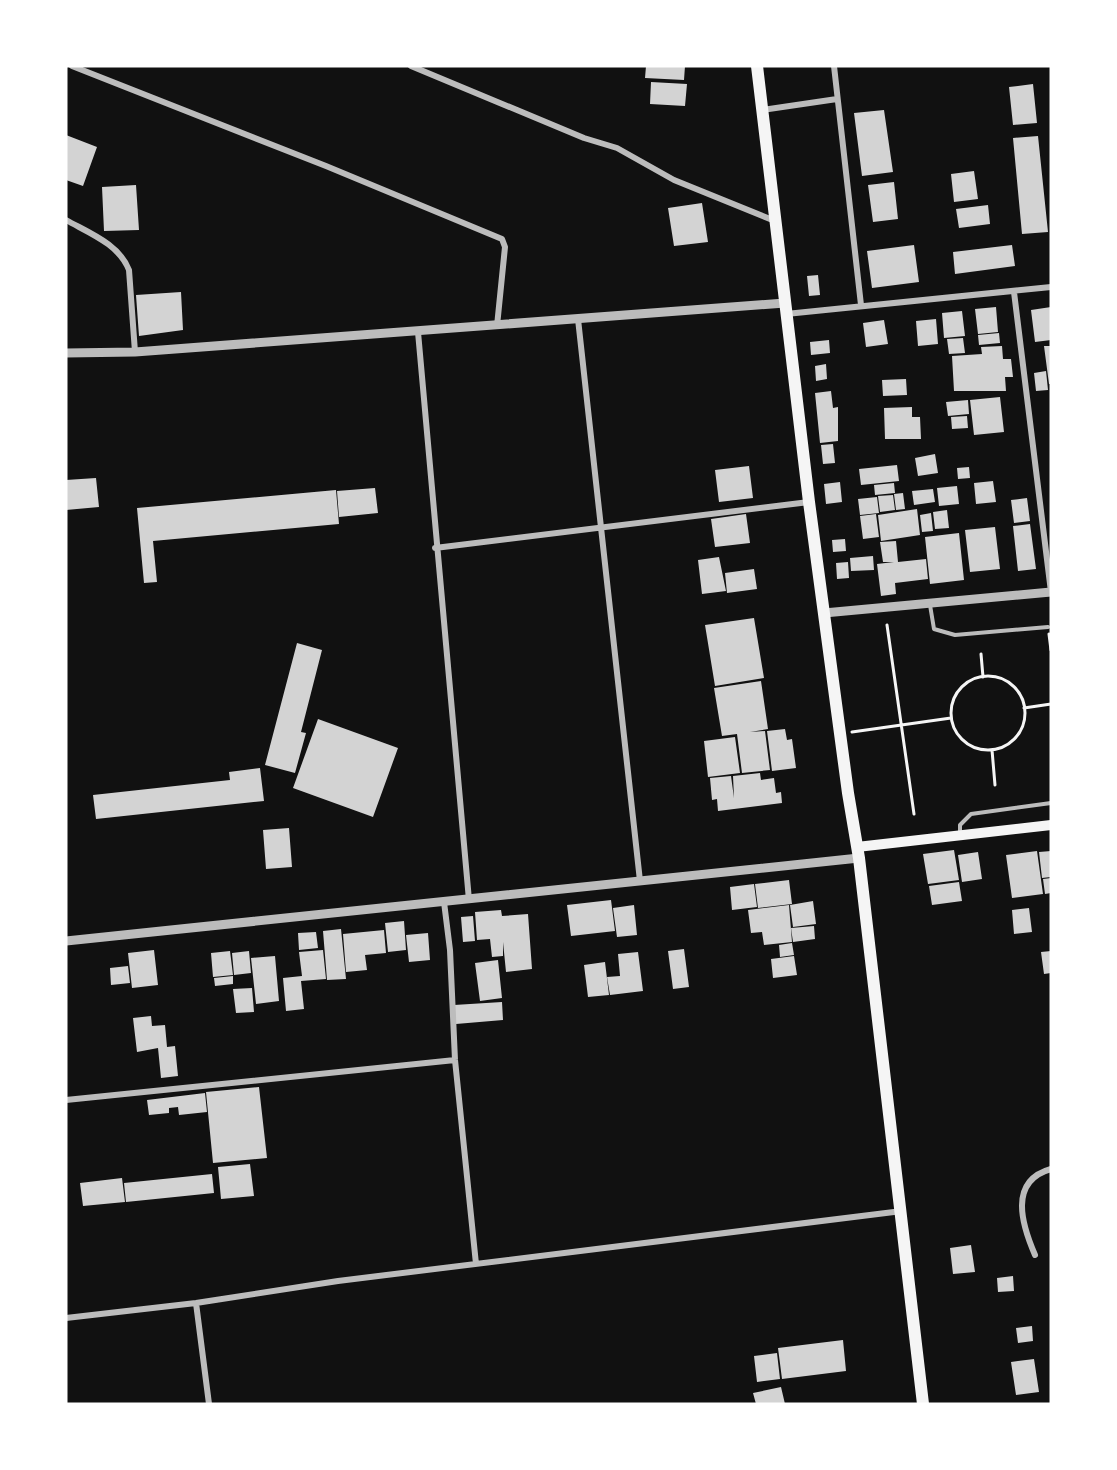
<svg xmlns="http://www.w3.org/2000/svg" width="1117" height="1470" font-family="Karla,sans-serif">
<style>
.building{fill:#d3d3d3}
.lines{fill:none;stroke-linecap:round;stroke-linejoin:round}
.path{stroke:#f5f5f5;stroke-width:3}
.service{stroke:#bcbcbc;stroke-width:4}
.minor{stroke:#bcbcbc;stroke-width:6}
.tertiary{stroke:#bcbcbc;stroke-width:9}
.secondary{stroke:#f5f5f5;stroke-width:10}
.trunk{stroke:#f5f5f5;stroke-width:12}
</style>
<rect width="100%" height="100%" fill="#111"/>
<path class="building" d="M646 66H685L684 80 645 78Z
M651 82 687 84 685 106 650 104Z
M1033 84 1037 123 1013 125 1009 87Z
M884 110 893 172 862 176 854 113Z
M66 135 97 147 83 186 66 180Z
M1038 136 1048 232 1022 234 1013 138Z
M974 171 978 199 954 202 951 174Z
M894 182 898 219 873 222 868 185Z
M136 185 139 230 104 231 102 187Z
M702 203 708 242 674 246 668 208Z
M988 205 990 224 959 228 956 209Z
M914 245 919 282 872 288 867 251Z
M1012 245 1015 266 955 274 953 252Z
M818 275 820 295 809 296 807 276Z
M181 292 183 330 139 336 136 295Z
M996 307 998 332 978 334 975 309Z
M1051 307V340L1035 342 1031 310Z
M962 311 965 336 944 338 942 313Z
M936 319 938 344 918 346 916 321Z
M884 320 888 344 866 347 863 323Z
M999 333 1000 343 979 345 978 335Z
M963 338 965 353 949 354 947 339Z
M829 340 830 353 811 355 810 342Z
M1002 346 1003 359H1011L1013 377H1005L1006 391H954L952 356 982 354 981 347Z
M1044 346H1051V384H1049Z
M826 364 827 379 816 381 815 366Z
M1046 371 1048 390 1036 391 1034 373Z
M906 379 907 395 883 396 882 380Z
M831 391 833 408 838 407V441L820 443 815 393Z
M1000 397 1004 432 974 435 970 400Z
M968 400 969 414 948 416 946 402Z
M912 407V417H920L921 439H885L884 408Z
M967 416 968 428 952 429 951 417Z
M833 444 835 463 823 464 821 445Z
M935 454 938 473 918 476 915 458Z
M897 465 899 481 861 485 859 469Z
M749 466 753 498 719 502 715 470Z
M969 467 970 478 958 479 957 468Z
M96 478 99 507 66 510V480Z
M993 481 996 502 976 504 974 483Z
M840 482 842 502 826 504 824 484Z
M894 483 895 493 875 495 874 485Z
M957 486 959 504 939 506 937 488Z
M375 488 378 513 339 517 337 491Z
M933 489 935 502 914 505 912 491Z
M336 490 339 524 153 541 157 582 144 583 137 508Z
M903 493 905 509 896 510 894 494Z
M893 495 895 510 880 512 878 496Z
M877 497 879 513 860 515 858 499Z
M1027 498 1030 521 1014 523 1011 500Z
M917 509 920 535 881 541 878 515Z
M947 510 949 528 935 529 933 512Z
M931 513 933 531 922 532 920 515Z
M746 514 750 543 715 547 711 519Z
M876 514 879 537 863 539 860 516Z
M1030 524 1036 569 1018 571 1013 526Z
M995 527 1000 569 970 572 965 530Z
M959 533 964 580 930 584 925 537Z
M845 539 846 551 833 552 832 540Z
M896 541 898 562 926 559 928 579 895 583 896 594 881 596 877 564 894 562H883L880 542Z
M873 556 874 570 851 571 850 558Z
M719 557 726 591 702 594 698 560Z
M848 562 849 578 837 579 836 563Z
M754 569 757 589 727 593 725 573Z
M754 618 764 678 715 686 705 625Z
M297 643 322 650 301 732 306 733 295 773 265 765Z
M761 681 768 729 750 732 765 731 770 770 742 773 737 734 722 736 714 688Z
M318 719 398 748 373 817 293 788Z
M785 729 787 740 792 739 796 768 772 771 767 731Z
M735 737 740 773 708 777 704 741Z
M260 768 264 801 96 819 93 795 230 780 229 772Z
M760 773 761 780 774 778 776 793 781 792 782 803 718 811 717 799 712 800 710 778 731 776 734 798 733 776Z
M289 828 292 867 266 869 263 830Z
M954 850 959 880 928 884 923 854Z
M1037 851 1043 894 1012 898 1006 855Z
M1051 851V877L1042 878 1039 852Z
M978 852 982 879 962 882 958 855Z
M1051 878V893L1045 894 1043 879Z
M789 880 792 904 758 908 755 884Z
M959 882 962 901 932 905 929 886Z
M754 884 757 907 732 910 730 887Z
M611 900 615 931 571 936 567 905Z
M813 901 816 924 793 927 790 905Z
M634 905 637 935 617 937 613 908Z
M789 905 792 942 764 945 762 932 751 933 748 910Z
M1029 908 1032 932 1014 934 1012 910Z
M501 910 502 916 528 914 532 969 506 972 503 942V956L492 957 490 939 477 940 475 912Z
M473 916 475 941 463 942 461 917Z
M404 921 406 950 388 952 385 923Z
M814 926 815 939 793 942 791 928Z
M341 929 346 979 327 980 323 931Z
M384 930 386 953 365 955 367 970 346 972 343 934Z
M316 932 318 948 299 950 298 933Z
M428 933 430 960 409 962 406 935Z
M792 943 794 955 780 957 779 945Z
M684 949 689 987 673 989 668 951Z
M154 950 158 985 132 988 128 953Z
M323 950 326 979 301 981 304 1009 286 1011 283 978 302 976 299 952Z
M230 951 233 975 213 977 211 953Z
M249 951 251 973 234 975 232 953Z
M1051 951V973L1044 974 1041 952Z
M638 952 643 991 610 995 607 977 620 976 618 954Z
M275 956 279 1001 256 1004 251 958Z
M794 956 797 975 773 978 771 959Z
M498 960 502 998 480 1001 475 963Z
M605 962 609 995 588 997 584 965Z
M128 966 130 983 111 985 110 968Z
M233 976V984L215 986 214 978Z
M252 988 254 1012 236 1013 233 989Z
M502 1002 503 1020 456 1024 454 1005Z
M151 1016 152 1026 165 1025 167 1047 175 1046 178 1076 161 1078 158 1048 137 1052 133 1018Z
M259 1087 267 1158 213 1163 206 1092Z
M205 1093 207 1112 179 1115 178 1107 169 1108V1113L149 1115 147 1100Z
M250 1164 254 1196 221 1199 218 1167Z
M212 1174 214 1193 126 1202 124 1183Z
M122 1178 125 1202 83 1206 80 1183Z
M971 1245 975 1272 953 1274 950 1248Z
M1013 1276 1014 1291 998 1292 997 1278Z
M1032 1326 1033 1341 1018 1343 1016 1328Z
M843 1340 846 1371 782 1379 778 1348Z
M777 1353 780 1379 757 1382 754 1356Z
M1034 1359 1039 1392 1016 1395 1011 1362Z
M781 1387 785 1404H756L753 1393Z"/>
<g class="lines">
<path class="path" d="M887 625 914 814
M1049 634 1051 650
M981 654 983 677
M951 713a37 37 0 1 1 74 0a37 37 0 1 1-74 0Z
M1024 708 1051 704
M852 732 951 718
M992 750 995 785"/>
<path class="service" d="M930 605 934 629 955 635 1048 627
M960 833V825L971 814 1051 803"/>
<path class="minor" d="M72 66 326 166 502 239 505 247 497 326
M411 66 584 138 617 148 674 180 775 221
M834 66 861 305
M762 110 837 99
M66 220C89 233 119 244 129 270L135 352
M1014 292 1051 592
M786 314 1051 287
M578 319 640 881
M418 332 469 900
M435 548 809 502
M444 902 450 950 455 1060 476 1264
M66 1100 455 1060
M1035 1255C1022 1225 1008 1181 1051 1169
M196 1303 209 1404
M66 1318 196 1303 338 1281 902 1211"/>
<path class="tertiary" d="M66 353 135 352 785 303
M824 613 1051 592
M66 941 859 858"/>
<path class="secondary" d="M857 847 1051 825"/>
<path class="trunk" d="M757 66 809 502 848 793 859 858 923 1404"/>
</g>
<rect width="1117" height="1470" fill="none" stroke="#ffffff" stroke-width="135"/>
</svg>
